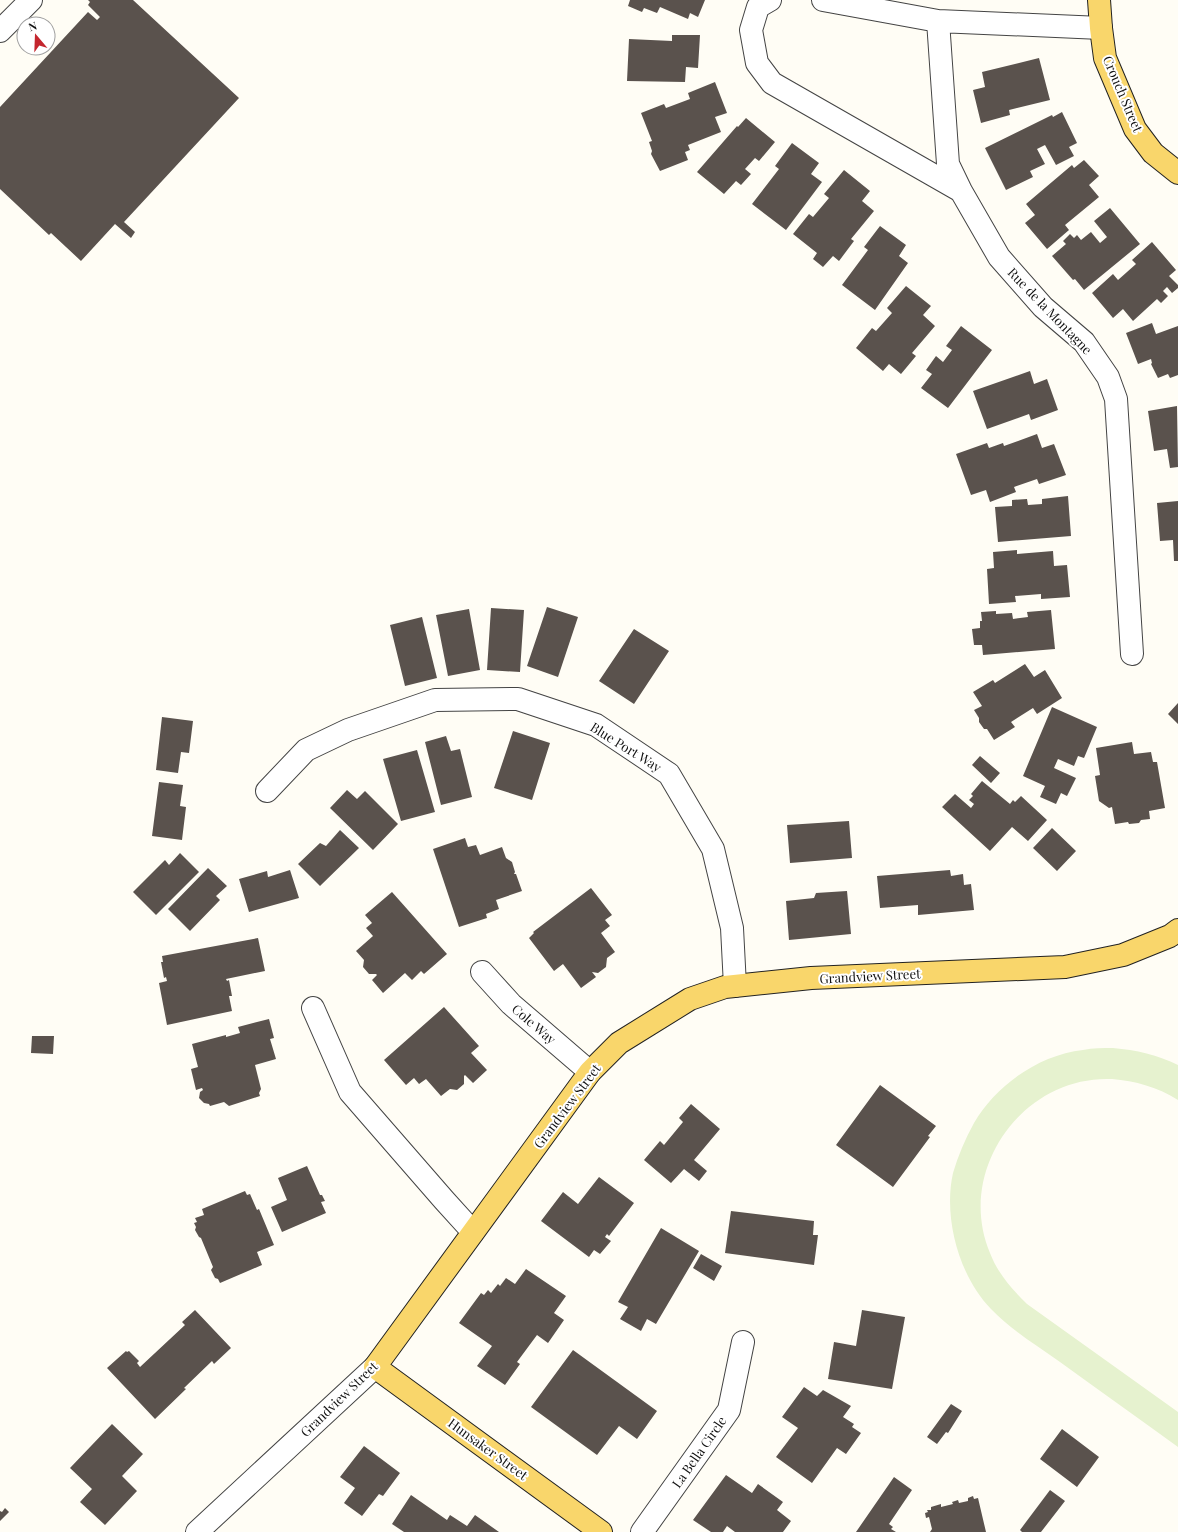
<svg xmlns="http://www.w3.org/2000/svg" width="1178" height="1532" font-family="'Playfair Display',serif">
<style>
.pitch{fill:#e6f2cf}
.building{fill:#5a524d}
.lines{fill:none;stroke-linecap:round;stroke-linejoin:round}
.minor-casing{stroke:#444;stroke-width:24}
.major-casing{stroke:#222;stroke-width:24}
.minor{stroke:#fff;stroke-width:22}
.major{stroke:#f9d66b;stroke-width:22}
.labels{text-anchor:middle;stroke-width:4;stroke-linejoin:round;paint-order:stroke}
.street-label{font-size:13px;fill:#111;stroke:#fff}
</style>
<rect width="100%" height="100%" fill="#fffdf5"/>
<path class="pitch" d="M1113 1048C1136 1050 1158 1055 1178 1065V1100C1158 1087 1135 1081 1112 1079 1023 1075 955 1170 990 1253 998 1274 1012 1289 1027 1304L1178 1412V1447C1139 1419 1099 1390 1060 1362 1036 1345 1011 1330 991 1309 959 1276 943 1218 953 1173 958 1156 965 1139 974 1123 996 1085 1039 1055 1083 1050 1093 1048 1103 1048 1113 1048Z"/>
<path class="building" d="M88 0H133L239 98 124 222 135 232 131 238 115 224 81 261 51 233 49 235 0 189V107L88 12 97 20 100 17 88 5 90 2Z
M630 0H705L698 17 690 13 688 19 660 7 657 13 644 8 642 12 628 6Z
M672 35H700L698 68 686 67 685 82 627 81 629 39 672 41Z
M1039 58 1050 100 1009 110 1010 115 981 123 973 90 985 87 982 72Z
M715 82 727 113 715 117 721 132 688 145 690 150 685 152 688 160 660 171 651 154 652 151 649 142 652 141 641 113 664 104 666 108 690 99 688 93Z
M1062 112 1077 143 1069 147 1074 156 1056 165 1045 145 1037 149 1045 164 1030 171 1033 177 1006 190 985 148 1052 115 1053 117Z
M746 118 775 142 759 161 755 158 745 169 751 174 741 185 736 181 724 194 697 172 737 126 738 127Z
M792 143 819 163 811 174 822 182 786 230 752 204 779 169 775 166Z
M1084 160 1099 176 1089 185 1099 197 1065 225 1069 230 1047 249 1025 223 1035 215 1026 204 1072 165 1074 168Z
M844 170 870 191 862 201 874 211 851 239 854 241 839 261 833 256 823 267 813 259 817 253 793 234 809 214 813 217 829 198 824 194Z
M1110 208 1140 244 1084 290 1075 279 1073 280 1052 256 1066 244 1063 241 1070 234 1074 238 1077 235 1081 240 1091 232 1100 243 1107 237 1094 221Z
M880 226 906 245 899 256 908 263 875 310 842 285 868 250 864 247Z
M1152 242 1176 270 1169 276 1178 285V288L1172 293 1167 287 1163 291 1168 296 1161 303 1157 299 1133 321 1123 309 1113 318 1092 293 1113 274 1118 280 1136 264 1132 260Z
M906 286 931 306 923 315 935 326 912 353 916 356 901 374 889 364 883 371 856 348 872 328 876 331 892 313 887 308Z
M1152 323 1156 334 1178 326V375L1170 378 1168 374 1158 378 1151 364 1152 363 1151 359 1138 364 1126 333Z
M961 326 992 350 948 408 921 388 932 374 926 370 936 356 943 362 952 350 946 346Z
M1030 371 1034 384 1047 379 1058 410 1031 420 1029 414 987 429 973 391Z
M1177 406 1178 467 1170 468 1167 449 1154 451 1148 411Z
M1037 434 1042 448 1054 444 1066 475 1039 484 1037 479 1014 487 1016 492 990 502 986 490 971 495 956 454 987 443 989 448 1003 443 1004 446Z
M1068 496 1071 536 998 542 995 507 1012 506V500L1027 499 1028 505 1042 504V499Z
M1178 501V561H1174L1173 540 1160 541 1157 503Z
M1017 550V554L1053 551 1054 566 1067 565 1070 597 1041 599V594L1015 596 1016 602 989 604 987 569 994 568 993 552Z
M547 607 578 617 558 677 527 666Z
M491 608 524 610 520 672 487 670Z
M469 609 480 670 448 676 436 615Z
M1051 610 1055 649 983 655 982 645H974L972 629 980 628V621H982L981 612 996 611V614L1012 613 1013 619 1028 617 1027 612Z
M422 617 437 678 405 686 390 625Z
M634 629 669 651 634 704 599 681Z
M1025 664 1034 677 1045 670 1062 698 1037 714 1033 708 1011 722 1015 727 994 740 987 729H984L979 722V718L974 710 982 706 973 692 993 680 995 683Z
M1178 703V724L1168 714Z
M1052 707 1097 727 1084 758 1078 756 1074 766 1058 759 1054 768 1076 778 1067 796 1061 793 1056 804 1040 797 1045 786 1023 776Z
M162 717 193 721 189 753 181 752 178 773 156 770Z
M513 731 550 743 532 800 494 788Z
M446 736 451 751 460 749 472 797 441 805 425 742Z
M1132 742 1134 754 1151 752 1153 762H1157L1165 808 1149 811 1150 819 1141 820 1139 823 1129 824 1128 822 1115 824 1112 807 1109 808 1099 801 1095 776 1100 775 1096 748Z
M417 750 435 812 401 821 383 759Z
M980 756 1000 773 991 783 972 765Z
M982 781 1010 804 1013 800 1015 802 1021 796 1047 820 1028 841 1012 827 990 851 942 807 955 794 971 808 974 804 969 800 973 796 971 794Z
M159 782 183 785 180 806 186 807 182 840 152 836Z
M347 790 357 799 365 791 398 824 373 850 330 808Z
M849 821 852 858 790 863 787 825Z
M1052 828 1076 851 1057 871 1033 848Z
M340 830 359 848 320 886 298 864 320 843 326 846Z
M465 838 468 847 476 845 480 855 502 847 506 858 512 862 515 872 514 874H516L522 891 496 900 499 909 486 914 487 918 459 927 433 849Z
M180 853 199 872 156 915 133 892 165 860 169 865Z
M208 868 227 886 216 896 220 900 190 931 168 909Z
M290 870 299 898 249 912 239 879 267 871 268 877Z
M950 870 951 876 963 874 964 885 971 884 974 910 918 915V905L880 908 877 876Z
M591 888 612 915 605 920 610 926 601 933 615 952 607 958 606 967 598 973 592 972 596 977 581 988 563 964 554 971 529 938 534 933 533 932Z
M847 891 851 934 789 940 786 901 814 898 816 893Z
M392 892 447 954 424 974 421 971 412 980 405 973 383 993 372 980 377 975 376 974H369L363 967 364 960 356 951 373 936 366 928 372 923 365 915Z
M258 938 265 971 226 979 227 981 229 980 232 996H229L232 1011 167 1025 159 983 167 981 166 977 164 978 161 962H163L162 956Z
M444 1007 479 1046 471 1053 487 1070 473 1083 465 1075 464 1076V1084L457 1090 450 1089 441 1096 426 1079 419 1084 414 1078 406 1085 384 1060Z
M269 1019 274 1038 270 1039 276 1059 255 1065 261 1089 259 1093 260 1096 229 1106 224 1102 210 1106 209 1104 204 1103 199 1098 200 1092 203 1090 202 1088 196 1090 191 1069 198 1067 192 1044 226 1035V1037L240 1033 238 1027Z
M32 1036H54L53 1054 31 1053Z
M880 1085 936 1126 928 1136 930 1137 893 1187 836 1145Z
M691 1104 720 1129 694 1160 707 1171 699 1181 684 1169 671 1183 644 1160 660 1141 664 1145 683 1122 679 1118Z
M307 1166 320 1195H322L325 1201 321 1202 326 1213 282 1232 271 1207 287 1200 278 1178Z
M599 1177 634 1203 609 1236 607 1234 605 1237 611 1241 600 1254 594 1250 589 1257 541 1221 563 1192 578 1204Z
M245 1191 247 1195 250 1194 257 1210 259 1209 274 1245 257 1252 262 1265 220 1283 218 1279 215 1278 211 1270 213 1267 201 1238 199 1237 195 1230 196 1227 194 1223 197 1222 195 1218 204 1215 202 1209Z
M731 1211 814 1221 813 1235H818L814 1265 725 1253Z
M661 1228 699 1251 656 1324 647 1319 641 1331 620 1319 628 1307 618 1302Z
M701 1254 722 1266 714 1281 693 1268Z
M526 1269 566 1296 554 1313 564 1320 548 1343 537 1335 517 1362 520 1364 505 1385 477 1366 492 1346 459 1323 481 1293 484 1295 488 1290 491 1293 498 1284 500 1286 506 1278 515 1284Z
M195 1310 231 1348 214 1364 212 1361 184 1388 186 1389 155 1419 107 1368 126 1351 127 1352 129 1351 139 1361 137 1363 140 1367 185 1325 182 1322Z
M862 1310 905 1317 892 1389 828 1379 834 1342 856 1346Z
M573 1350 657 1411 637 1439 619 1426 597 1455 531 1407Z
M804 1387 817 1396 823 1390 851 1406 843 1417 854 1424 852 1427 861 1433 846 1454 837 1448 812 1483 776 1457 798 1428 782 1417Z
M951 1404 962 1411 948 1433 946 1432 937 1444 927 1437Z
M112 1424 143 1454 122 1476 137 1491 105 1525 80 1502 92 1489 70 1468Z
M1062 1429 1099 1457 1077 1487 1040 1459Z
M364 1446 400 1473 383 1496 379 1494 362 1516 344 1503 355 1488 340 1477Z
M726 1475 752 1493 758 1484 783 1502 777 1510 791 1521 783 1532H735L727 1526 723 1532H711L693 1520Z
M894 1477 912 1490 889 1524 893 1527 891 1529 896 1532H856Z
M1050 1490 1065 1501 1041 1532H1022L1020 1530Z
M411 1495 447 1520 450 1515 467 1526 475 1515 499 1532H404L392 1524Z
M973 1496 974 1499 978 1498 986 1532H930L932 1529 929 1517 926 1518 925 1513 928 1512 927 1510H931V1507L941 1504V1507L953 1504 952 1502 958 1500 959 1503 968 1501V1498Z
M5 1508 9 1512 0 1521V1511L2 1512Z"/>
<g class="lines">
<g class="minor-casing">
<path id="minor" d="M770 0 758 7 751 30 757 63 772 83 961 191
M823 0 938 21 1101 28
M938 21 948 164 961 191 999 257 1043 307 1084 342 1108 377 1116 399 1132 654
M0 31 31 0
M267 791 306 750 348 730 435 700 518 699 596 725 669 774 713 849 732 928 735 986
M482 972 511 1004 590 1072
M313 1008 350 1092 444 1200 473 1232
M197 1532 375 1367
M642 1532 729 1410 743 1342"/>
</g>
<g class="major-casing">
<path id="major" d="M1099 0 1101 28 1105 58 1135 129 1153 153 1178 173
M601 1532 375 1367 590 1072 619 1043 690 999 725 987 811 978 1065 967 1123 955 1170 936 1178 930"/>
</g>
<use href="#minor" class="minor"/>
<use href="#major" class="major"/>
</g>
<g class="labels">
<g class="street-label">
<text transform="translate(1123 94) rotate(67)" y="5">Crouch Street</text>
<text transform="translate(1050 311) rotate(46)" y="5">Rue de la Montagne</text>
<text transform="translate(626 747) rotate(32)" y="5">Blue Port Way</text>
<text transform="translate(870 976) rotate(-3)" y="5">Grandview Street</text>
<text transform="translate(534 1024) rotate(41)" y="5">Cole Way</text>
<text transform="translate(567 1106) rotate(-53)" y="5">Grandview Street</text>
<text transform="translate(339 1399) rotate(-44)" y="5">Grandview Street</text>
<text transform="translate(488 1449) rotate(36)" y="5">Hunsaker Street</text>
<text transform="translate(699 1452) rotate(-55)" y="5">La Bella Circle</text>
</g>
</g>
<g transform="translate(36 36) rotate(341)"><circle r="19" fill="#ffffff" stroke="#a0a0a0"/>
<path d="M0-3L7 15L0 10L-7 15Z" fill="#c4262e"/>
<text y="-6" font-size="11" font-weight="bold" text-anchor="middle" fill="#111111">N</text>
</g>
</svg>
